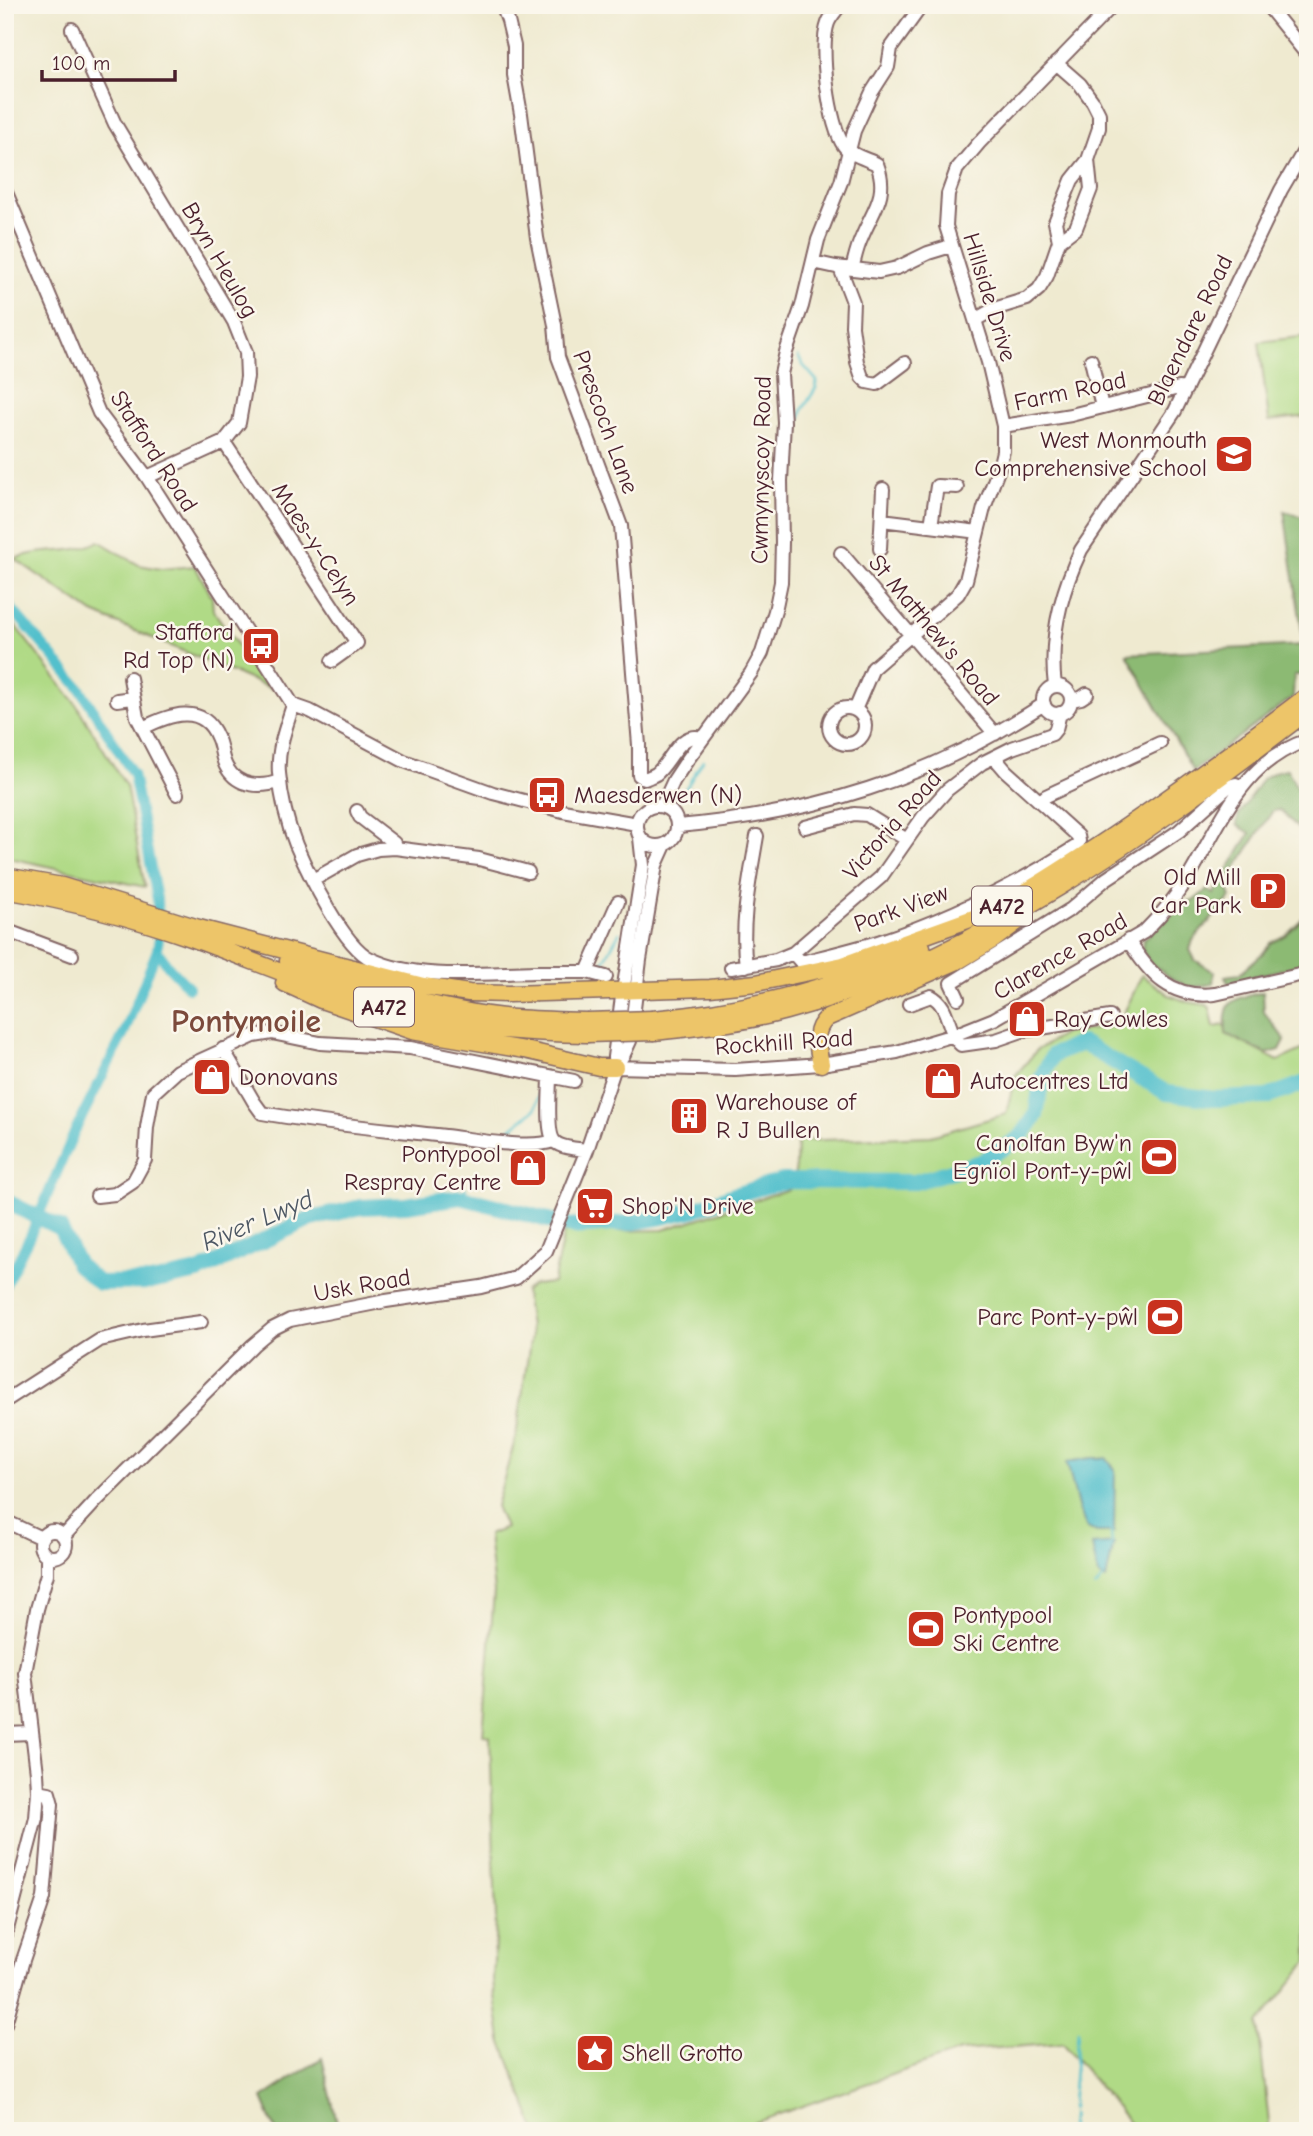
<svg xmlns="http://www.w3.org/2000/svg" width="1313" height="2136" font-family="'Comic Neue',sans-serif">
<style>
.green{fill:#b0da86;stroke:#7d7c58;stroke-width:2}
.forest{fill:#8cba73;stroke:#6b6c4f;stroke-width:2}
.water{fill:#53c0cc;stroke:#4e707c;stroke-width:2}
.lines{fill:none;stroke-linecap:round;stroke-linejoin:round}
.stream{stroke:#53c0cc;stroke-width:2.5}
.canal{stroke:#53c0cc;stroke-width:10}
.river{stroke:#53c0cc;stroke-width:16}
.minor-casing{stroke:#846665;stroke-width:16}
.major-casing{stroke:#846665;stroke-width:19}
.minor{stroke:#fff;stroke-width:12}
.major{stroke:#edc569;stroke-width:16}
.major-bridge-casing{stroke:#846665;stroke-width:19;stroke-linecap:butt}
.major-bridge{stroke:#edc569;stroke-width:16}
.labels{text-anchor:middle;stroke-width:5;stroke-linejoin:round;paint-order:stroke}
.shield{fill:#fbf7ec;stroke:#7f6065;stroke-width:2}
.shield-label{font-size:23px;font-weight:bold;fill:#4a1f2b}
.street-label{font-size:24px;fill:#4a1f2b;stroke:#fbf7ec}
.poi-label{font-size:24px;fill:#4a1f2b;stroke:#fbf7ec;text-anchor:start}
.water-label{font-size:26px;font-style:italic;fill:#4d5763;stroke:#fbf7ec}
.district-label{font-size:32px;font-weight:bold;fill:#7c4a3c;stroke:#fbf7ec}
</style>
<rect width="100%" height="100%" fill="#fbf7ec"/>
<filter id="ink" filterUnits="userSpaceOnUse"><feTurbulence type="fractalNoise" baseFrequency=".0143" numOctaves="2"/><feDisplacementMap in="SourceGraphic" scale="14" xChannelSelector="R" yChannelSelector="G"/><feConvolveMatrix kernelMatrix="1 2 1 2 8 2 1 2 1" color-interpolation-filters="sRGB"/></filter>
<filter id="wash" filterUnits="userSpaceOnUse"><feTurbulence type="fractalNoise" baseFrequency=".00686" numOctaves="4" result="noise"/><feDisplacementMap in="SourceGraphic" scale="28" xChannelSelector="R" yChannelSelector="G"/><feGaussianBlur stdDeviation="1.57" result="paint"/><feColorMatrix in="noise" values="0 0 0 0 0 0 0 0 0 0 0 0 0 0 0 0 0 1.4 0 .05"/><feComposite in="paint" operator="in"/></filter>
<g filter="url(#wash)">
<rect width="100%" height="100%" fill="#efead0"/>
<path class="green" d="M1308 336V416L1269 421 1259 342Z
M99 541 139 565 161 569 195 566 212 597 213 610 251 664 260 668 270 688 93 613 15 559C41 547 73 556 99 541Z
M5 613 74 701 126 786 145 887 5 857Z
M1142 975 1169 995 1188 1002 1207 1005 1210 1008 1214 1027 1225 1025 1227 1034 1278 1061 1308 1047V1961L1258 2024 1269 2123 1264 2131H1136L1063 2043 960 2051 731 2131H536L501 2040 493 1981 496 1919 490 1736 483 1735 494 1592 488 1535 505 1528 496 1506 516 1437 531 1335 525 1291 533 1285 553 1283 564 1232 663 1230 792 1188 796 1166 797 1141 931 1136 1006 1114 1015 1076 1037 1050 1066 1033 1122 1025 1127 1019 1124 1013Z"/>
<path class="forest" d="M1284 511 1308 519V675H1294L1293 697 1193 771 1127 654 1304 645Z
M1287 769 1308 808V838L1280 810 1273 811 1270 815 1237 866 1227 886 1231 897 1193 940 1190 950 1195 960 1214 972 1213 984 1190 988 1170 977 1149 962 1142 949 1143 940 1167 919 1183 902 1193 901 1207 890 1214 894 1250 833 1237 825 1238 816 1263 778 1277 771Z
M1308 913V957L1296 966 1228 983 1225 976 1239 974 1263 953 1271 943 1286 935Z
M1263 992 1264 1012 1285 1040 1280 1050 1266 1054 1226 1034C1223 998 1232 1000 1263 992Z
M322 2058 339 2131H276L262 2098Z"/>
<path class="water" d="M1091 1458H1106L1115 1469 1114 1532H1097L1087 1528 1079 1510 1067 1462Z
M1114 1543 1106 1580 1098 1575 1092 1545Z"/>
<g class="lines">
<path class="stream" d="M797 427 803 409 816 388 817 381 803 365 798 356
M683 793 703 760
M601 967 619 933
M509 1130 535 1109 541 1088
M461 1197 466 1188
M1111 1532 1112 1543
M1095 1588 1103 1579
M1070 2131 1078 2030"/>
<path class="canal" d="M5 601 79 687 133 774 157 899 159 938 157 950 125 1031 74 1133 30 1236 5 1286
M157 950 169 967 189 988"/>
<path class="river" d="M5 1201 60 1228 78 1265 99 1283 151 1282 198 1272 307 1220 361 1207 406 1205 461 1197 575 1227 628 1223 662 1217 692 1210 731 1196 783 1181 915 1182 981 1162 1021 1137 1036 1115 1042 1076 1053 1055 1082 1043 1167 1093 1215 1099 1267 1097 1308 1082"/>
</g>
</g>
<g filter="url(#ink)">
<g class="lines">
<g class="minor-casing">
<path id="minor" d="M502 5 508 21 514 46V75L521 114 537 238 555 325 558 357 621 526 639 745V775L645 779C647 778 654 775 656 774 671 762 679 731 702 738
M840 5C836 11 830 17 828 23 819 47 829 125 844 146 850 155 867 159 877 164 889 195 873 210 862 237 857 247 855 258 852 269
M1267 5 1308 56
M72 29 115 124 234 322 246 352 247 377 239 423 224 442 147 477
M5 190 99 413 147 477 293 705
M1059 241 1076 228 1091 189 1088 160
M813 262 836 267 879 272 897 268 928 253 951 246
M840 268 853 302 852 326 857 362 862 377 867 382 877 384 905 363
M975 320 994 309 1027 299 1039 289 1047 276 1059 241 1055 222 1072 180 1088 160 1099 128V114L1093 102 1080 84 1056 63
M1091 360 1102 407
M1003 426 1071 415 1179 388 1186 389
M224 442 357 643 332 661
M882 520 978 532
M931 526 937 486 957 487
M880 549 883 489
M841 553 995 734
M130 678 137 717 177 794
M1055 686C1049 639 1061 592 1081 550L1175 411 1281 190 1308 144
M1043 700a14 14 0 1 1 28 0a14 14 0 1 1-28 0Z
M117 700 133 698
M1071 700 1081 698 1087 694
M293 705C286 727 277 750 279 773 281 796 287 823 296 845 308 873 344 947 371 959 417 981 484 973 534 972 552 972 569 972 587 972L618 902
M293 705 310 711 404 761 493 793 563 811 637 824
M829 726a18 18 0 1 1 36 0a18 18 0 1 1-36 0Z
M855 710 873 668 948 603 958 594 966 580 984 508 999 468 1003 451V426L988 362 946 226 948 194 957 169 979 143 1113 5
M143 728C168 715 203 702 217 737 222 747 221 759 227 768 238 787 261 788 280 781
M1040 802 1046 796 1160 743
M637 826a20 20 0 1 1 40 0a20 20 0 1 1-40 0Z
M662 806 674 780 688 759 751 673 762 653 775 611 781 582 782 542 781 481 784 422 781 374 786 352 802 306 818 240 841 182 854 131 872 92 888 67 891 48 922 5
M357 811 360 817 394 843 395 848
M678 826C813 814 929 779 1044 704
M805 827 854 814 867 815 907 840
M313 880 357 855 378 849 395 848 479 859 528 872
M5 930 72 955
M1128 940C1150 975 1171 999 1215 994L1308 973
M793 953 881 877 923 817 947 790 982 763 1012 748 1052 734 1056 729 1060 713
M746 966C740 923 750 878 757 836
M731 968 776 960 793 953 800 961H806C830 955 855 949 878 942 948 919 1015 886 1077 846L1079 841 1078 836 1006 771 994 757
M587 972 606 977
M958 998 951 983 1071 909 1106 879 1179 831 1229 786 1236 784 1242 787
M909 1004 931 996C951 1006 946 1032 961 1045L996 1040 1022 1031 1110 1017
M223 1049 254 1102 262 1113C323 1124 384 1129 445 1136 471 1139 530 1150 553 1141
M615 1067 735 1070 821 1064 897 1052 954 1035 994 1019 1144 932C1162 914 1178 895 1191 873 1223 819 1242 762 1308 740
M615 1067 614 1057 621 1004 643 865 640 838
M550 1076C550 1090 546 1134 555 1142 561 1148 579 1149 587 1150
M97 1196 115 1194 133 1182 145 1160 147 1127 153 1093 177 1071 254 1036 272 1033 320 1043 410 1048 574 1081
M5 1401 100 1340 143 1330 201 1322
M5 1521 41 1538
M40 1544a13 13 0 1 1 26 0a13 13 0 1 1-26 0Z
M64 1536 97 1500 253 1345 272 1329 290 1320 386 1301 481 1287 516 1278 546 1251 587 1150 615 1067 624 1054 630 1041 640 960 656 865 665 845
M5 1734 31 1733
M5 1837V1843
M5 1937 36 1818 38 1791 37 1773 25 1673 37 1609 47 1574V1557
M5 2024 23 1960 44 1898 52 1804 49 1793 38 1791"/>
</g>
<g class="major-casing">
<path id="major" d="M5 876 62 886 202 929
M5 890C68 901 131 917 191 938 260 963 327 992 397 1011 458 1029 524 1033 587 1034
M983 916C1016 899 1048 878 1079 858 1158 807 1233 752 1308 695
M195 927 423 986 469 993 509 994 710 988 756 983 843 965 990 912
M288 961C344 982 401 999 459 1010 501 1019 544 1020 587 1021
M284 983 321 1000 412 1031 525 1050 599 1067H615
M652 1019C747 1011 836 988 922 947
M655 1032C699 1027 743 1023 786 1011 978 960 1152 830 1308 711
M821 1064C818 1047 812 1031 827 1018L960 960 993 940 1021 919"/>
</g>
<use href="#minor" class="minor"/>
<use href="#major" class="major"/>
<g class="major-bridge-casing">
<path id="major-bridge" d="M587 1021 652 1019
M587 1034 655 1032"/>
</g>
<use href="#major-bridge" class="major-bridge"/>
</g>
</g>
<defs>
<g id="school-square" transform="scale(2.0125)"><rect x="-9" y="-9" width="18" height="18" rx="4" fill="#c8321e" stroke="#fbf7ec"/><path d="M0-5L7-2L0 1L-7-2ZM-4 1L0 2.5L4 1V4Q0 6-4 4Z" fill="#fff"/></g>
<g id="bus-square" transform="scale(2.0125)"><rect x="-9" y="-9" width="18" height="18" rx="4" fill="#c8321e" stroke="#fbf7ec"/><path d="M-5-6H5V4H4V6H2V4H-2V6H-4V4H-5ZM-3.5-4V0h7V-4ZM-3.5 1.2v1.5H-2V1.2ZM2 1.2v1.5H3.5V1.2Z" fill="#fff"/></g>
<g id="parking-square" transform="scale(2.0125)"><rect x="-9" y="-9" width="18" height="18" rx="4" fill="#c8321e" stroke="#fbf7ec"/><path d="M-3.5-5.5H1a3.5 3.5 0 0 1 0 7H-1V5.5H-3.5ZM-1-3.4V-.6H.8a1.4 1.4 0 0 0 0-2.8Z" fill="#fff"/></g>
<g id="shop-square" transform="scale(2.0125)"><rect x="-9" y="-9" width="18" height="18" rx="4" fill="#c8321e" stroke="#fbf7ec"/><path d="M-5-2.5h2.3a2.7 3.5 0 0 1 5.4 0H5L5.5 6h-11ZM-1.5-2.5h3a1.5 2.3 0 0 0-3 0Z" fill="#fff"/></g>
<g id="building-square" transform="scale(2.0125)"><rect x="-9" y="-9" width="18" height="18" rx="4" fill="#c8321e" stroke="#fbf7ec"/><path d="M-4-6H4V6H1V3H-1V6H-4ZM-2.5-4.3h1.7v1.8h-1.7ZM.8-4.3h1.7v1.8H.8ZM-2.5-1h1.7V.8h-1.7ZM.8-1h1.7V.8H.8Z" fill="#fff"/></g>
<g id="stadium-square" transform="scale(2.0125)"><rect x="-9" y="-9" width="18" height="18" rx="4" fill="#c8321e" stroke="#fbf7ec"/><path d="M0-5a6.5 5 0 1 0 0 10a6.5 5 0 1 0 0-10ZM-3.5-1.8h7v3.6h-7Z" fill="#fff"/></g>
<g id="supermarket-square" transform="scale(2.0125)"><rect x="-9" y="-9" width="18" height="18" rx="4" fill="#c8321e" stroke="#fbf7ec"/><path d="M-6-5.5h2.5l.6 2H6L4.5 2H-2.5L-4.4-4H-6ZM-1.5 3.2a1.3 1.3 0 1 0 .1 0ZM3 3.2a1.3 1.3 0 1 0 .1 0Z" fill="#fff"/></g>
<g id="sight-square" transform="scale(2.0125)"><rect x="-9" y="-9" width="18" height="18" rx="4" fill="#c8321e" stroke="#fbf7ec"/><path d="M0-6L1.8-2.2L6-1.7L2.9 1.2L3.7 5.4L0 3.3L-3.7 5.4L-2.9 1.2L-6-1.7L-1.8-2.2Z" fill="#fff"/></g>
</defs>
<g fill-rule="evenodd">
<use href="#school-square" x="1234" y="454"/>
<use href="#bus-square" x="261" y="646"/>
<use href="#bus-square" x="547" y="795"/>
<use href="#parking-square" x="1268" y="891"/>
<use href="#shop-square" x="1027" y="1019"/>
<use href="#shop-square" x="212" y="1077"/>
<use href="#shop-square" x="943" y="1081"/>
<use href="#building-square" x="689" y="1116"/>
<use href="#stadium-square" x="1159" y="1157"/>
<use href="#shop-square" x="528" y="1168"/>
<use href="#supermarket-square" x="595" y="1206"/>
<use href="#stadium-square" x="1165" y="1317"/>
<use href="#stadium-square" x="926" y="1629"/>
<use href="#sight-square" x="595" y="2053"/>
</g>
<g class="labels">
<g class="shield">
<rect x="972" y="886.5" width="60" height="39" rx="5"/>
<rect x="354" y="987.5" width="60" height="39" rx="5"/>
</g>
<g class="shield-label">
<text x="1002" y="914">A472</text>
<text x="384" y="1015">A472</text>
</g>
<g class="street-label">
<text transform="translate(220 260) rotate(60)" y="8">Bryn Heulog</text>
<text transform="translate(990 297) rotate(73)" y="8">Hillside Drive</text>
<text transform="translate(1190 330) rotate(-64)" y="8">Blaendare Road</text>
<text transform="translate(1070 391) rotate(-12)" y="8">Farm Road</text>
<text transform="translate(606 422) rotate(70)" y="8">Prescoch Lane</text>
<text transform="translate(154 451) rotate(57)" y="8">Stafford Road</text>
<text transform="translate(761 470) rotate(-89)" y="8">Cwmynyscoy Road</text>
<text transform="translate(316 544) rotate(57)" y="8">Maes-y-Celyn</text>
<text transform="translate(934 630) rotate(50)" y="8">St Matthew's Road</text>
<text transform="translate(892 825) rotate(-49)" y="8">Victoria Road</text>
<text transform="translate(901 908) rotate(-20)" y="8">Park View</text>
<text transform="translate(1060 956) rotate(-30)" y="8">Clarence Road</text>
<text transform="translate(784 1042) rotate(-4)" y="8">Rockhill Road</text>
<text transform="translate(362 1285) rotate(-10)" y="8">Usk Road</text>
</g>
<g class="poi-label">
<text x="1207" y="448" text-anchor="end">West Monmouth<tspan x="1207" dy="28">Comprehensive School</tspan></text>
<text x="234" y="640" text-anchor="end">Stafford<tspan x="234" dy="28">Rd Top (N)</tspan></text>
<text x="574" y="803">Maesderwen (N)</text>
<text x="1241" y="885" text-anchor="end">Old Mill<tspan x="1241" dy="28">Car Park</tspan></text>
<text x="1054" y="1027">Ray Cowles</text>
<text x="239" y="1085">Donovans</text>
<text x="970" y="1089">Autocentres Ltd</text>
<text x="716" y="1110">Warehouse of<tspan x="716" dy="28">R J Bullen</tspan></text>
<text x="1132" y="1151" text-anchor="end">Canolfan Byw'n<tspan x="1132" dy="28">Egnïol Pont-y-pŵl</tspan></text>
<text x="501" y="1162" text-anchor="end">Pontypool<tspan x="501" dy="28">Respray Centre</tspan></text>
<text x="622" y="1214">Shop'N Drive</text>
<text x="1138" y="1325" text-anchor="end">Parc Pont-y-pŵl</text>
<text x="953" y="1623">Pontypool<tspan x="953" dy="28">Ski Centre</tspan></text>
<text x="622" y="2061">Shell Grotto</text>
</g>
<g class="water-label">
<text transform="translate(257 1220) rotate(-23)" y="9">River Lwyd</text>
</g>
<g class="district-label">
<text x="246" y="1032">Pontymoile</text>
</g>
</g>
<rect width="1313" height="2136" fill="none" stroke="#fbf7ec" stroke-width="28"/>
<path d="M42 70v10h133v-10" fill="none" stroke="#4a1f2b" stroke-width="3.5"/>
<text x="52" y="70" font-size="21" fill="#4a1f2b" stroke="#fbf7ec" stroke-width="5" paint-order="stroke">100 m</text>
</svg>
